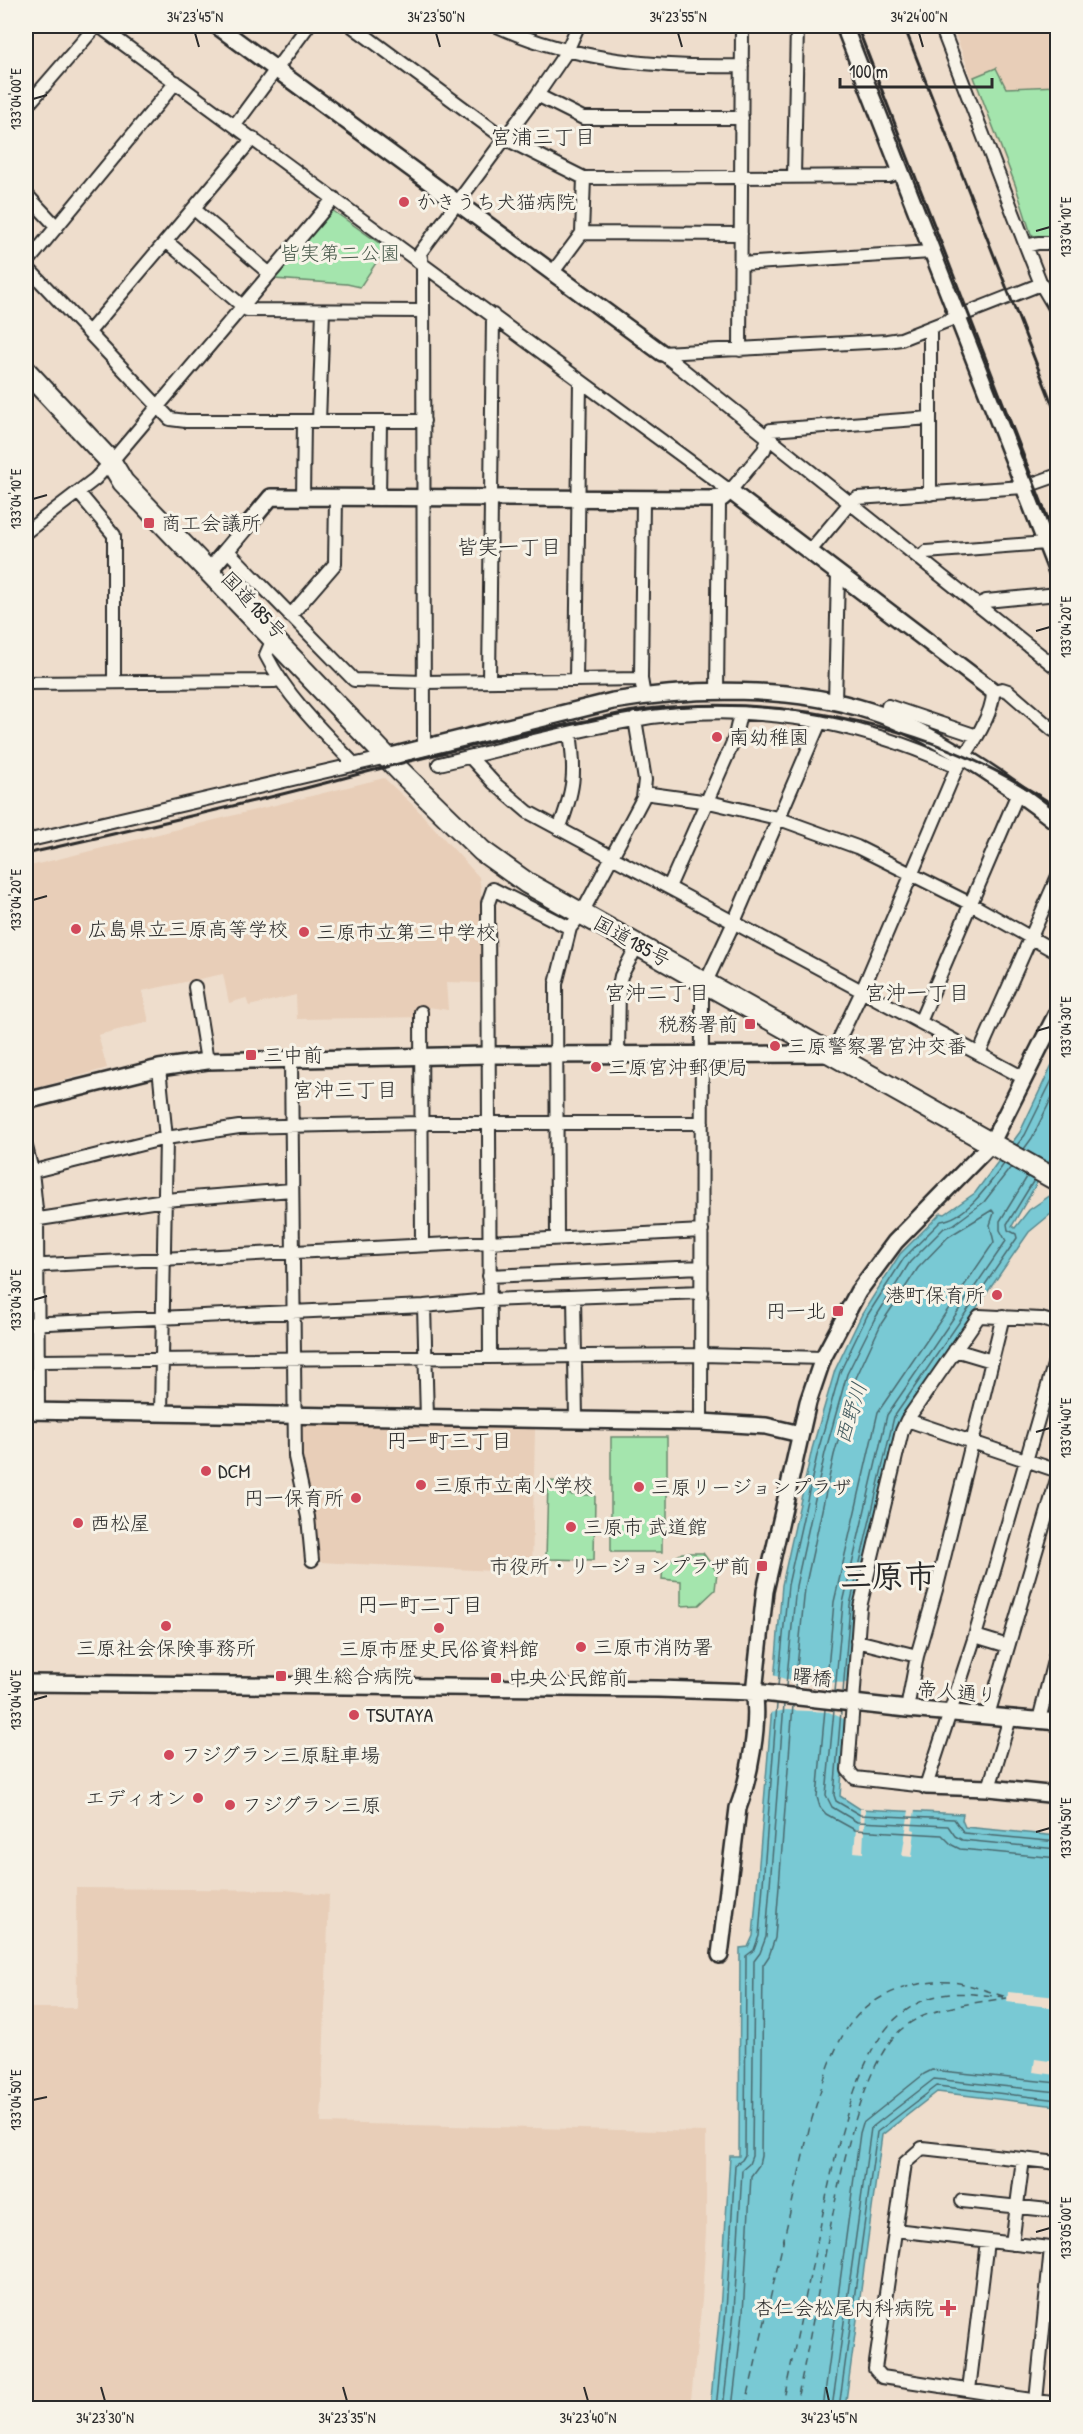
<svg xmlns="http://www.w3.org/2000/svg" width="1083" height="2434" font-family="'Patrick Hand','Klee One',sans-serif">
<style>
.built{fill:#e8ceb8}
.green{fill:#a4e5ad;stroke:#68886c;stroke-width:1.5}
.water{fill:#79c9d4;stroke:#5a8a90;stroke-width:1.5}
.pier{fill:#edc}
.lines{fill:none;stroke-linecap:round;stroke-linejoin:round}
.shore{stroke:#4a6a6f;stroke-width:1.5}
.ferry{stroke:#425a5e;stroke-width:1.5;stroke-dasharray:8 6;stroke-linecap:butt}
.minor-casing{stroke:#2b2b2b;stroke-width:16}
.tertiary-casing{stroke:#2b2b2b;stroke-width:20}
.trunk-casing{stroke:#2b2b2b;stroke-width:24}
.minor{stroke:#f7f3e8;stroke-width:12}
.tertiary{stroke:#f7f3e8;stroke-width:15}
.trunk{stroke:#f7f3e8;stroke-width:20}
.rail{stroke:#2b2b2b;stroke-width:3}
.ticks{fill:none;stroke:#2b2b2b;stroke-width:2}
.poi-dot{fill:#d1495b;stroke:#f7f3e8;stroke-width:2}
.labels{text-anchor:middle;stroke-width:6;stroke-linejoin:round;paint-order:stroke}
.poi-label{font-size:20px;fill:#2b2b2b;stroke:#f7f3e8;text-anchor:start}
.park-label{font-size:20px;fill:#495a4c;stroke:#f7f3e8}
.street-label{font-size:20px;fill:#2b2b2b;stroke:#f7f3e8}
.neighbourhood-label{font-size:21px;fill:#2b2b2b;stroke:#f7f3e8}
.water-label{font-size:21px;font-style:italic;fill:#425a5e;stroke:#f7f3e8}
.town-label{font-size:32px;font-weight:bold;fill:#2b2b2b;stroke:#f7f3e8}
.neatline{fill:none;stroke:#2b2b2b;stroke-width:2}
.ticks-label{font-size:15px;text-anchor:middle;fill:#2b2b2b}
</style>
<rect width="100%" height="100%" fill="#edc"/>
<filter id="ink" filterUnits="userSpaceOnUse"><feTurbulence type="fractalNoise" baseFrequency=".0167" numOctaves="2"/><feDisplacementMap in="SourceGraphic" scale="12" xChannelSelector="R" yChannelSelector="G"/><feConvolveMatrix kernelMatrix="1 2 1 2 8 2 1 2 1" color-interpolation-filters="sRGB"/></filter>
<g filter="url(#ink)">
<path class="built" d="M952 26H1057V239H1045L1032 234Z
M384 778 415 807 479 877 481 889 480 983 446 982 448 1010 429 1007 430 1017 297 1019 296 995 249 1006 246 998 229 1003 223 974 142 991 149 1022 98 1035 107 1068 26 1091V867Z
M301 1421 535 1429 532 1573 319 1562 315 1513 300 1456Z
M76 1888 285 1890 329 1895 321 2123 706 2132V2231L702 2300 690 2408H26V2008H77Z"/>
<path class="green" d="M996 68 1006 88 1057 86V236L1036 237 1031 234 1015 184 974 77Z
M332 210 386 248 360 287 347 284 274 279Z
M611 1437H667V1536L662 1537V1552H611Z
M548 1481 570 1482V1495H595L594 1560 546 1559Z
M682 1553H703L717 1572 715 1590 699 1605 681 1606V1581L662 1579 663 1566Z"/>
<path class="water" d="M1057 1054V1148L1012 1226 1015 1228 1029 1210 1054 1193 1057 1196V1209L1029 1232 899 1420 856 1606 840 1796 860 1809 963 1814 962 1820 965 1827 1057 1836V2106L937 2092 882 2135 845 2408H710L720 2311 730 2156H739L740 1948 748 1947 753 1936 782 1585 812 1449 835 1370 862 1314 900 1254 941 1213 945 1214 975 1193 1020 1132Z"/>
<path class="pier" d="M773 1675 791 1681 850 1683 846 1720 829 1712 786 1710 770 1713Z
M860 1809H865L863 1853 854 1852 856 1829H859Z
M909 1810H915L912 1829 915 1830 912 1857 902 1856Z
M1008 1992 1057 1997V2008L1007 2002Z
M1035 2059 1057 2062V2075L1033 2072Z"/>
<g class="lines">
<path class="shore" d="M1017 1145 1025 1135 1058 1068
M1024 1149 1032 1138 1058 1085
M778 1686 788 1585 818 1451 840 1372 867 1316 904 1258 941 1221C967 1218 990 1183 1004 1164
M786 1686 796 1586 825 1453 847 1374 874 1320 910 1262 944 1228 953 1225 984 1202 1011 1167
M795 1687 805 1588 834 1455 856 1378 881 1324 918 1268 948 1237 992 1210 994 1213 990 1225 994 1242 878 1412 834 1602 826 1691
M835 1692 843 1603 887 1415 1006 1241 1000 1230V1221L1027 1177
M843 1693 850 1605 894 1417 1017 1238 1016 1234 1008 1230 1007 1224 1034 1180
M825 1709 817 1797 820 1807 826 1814 855 1830 942 1835 952 1845 960 1849 1058 1858
M834 1710 826 1795 832 1807 857 1822 948 1826 955 1836 962 1840 1058 1849
M841 1711 834 1795 836 1801 860 1815 954 1819 964 1833 1058 1842
M716 2408 726 2311 735 2165 742 2160 745 2155 746 1956 754 1950 759 1936 777 1704
M723 2408 734 2312 742 2170 749 2164 752 2156 754 1961 760 1953 766 1937 784 1704
M732 2408 743 2313 751 2176 759 2165 761 2156 763 1965 769 1956 775 1938 793 1705
M823 2408 860 2133 863 2123 924 2074 932 2070 1058 2083
M832 2408 871 2128 934 2079 1058 2092
M839 2408 877 2132 937 2086 1058 2100"/>
<path class="ferry" d="M745 2408 810 2125C820 2094 828 2059 846 2030 868 1994 918 1977 959 1983 975 1986 992 1993 1007 1997
M782 2408C793 2356 804 2304 815 2252 828 2191 850 2054 900 2015 934 1987 963 1993 1004 1997
M795 2408C806 2361 814 2313 823 2266 834 2208 857 2064 903 2028 928 2007 975 2003 1007 1998"/>
<g class="minor-casing">
<path id="minor" d="M99 26 730 491 764 450 771 430 930 418
M352 26 504 138 584 178 889 176 899 172
M497 26C574 61 658 68 742 66
M941 26 1026 246 1041 284 1058 313
M537 95 583 118H742
M26 107 96 26
M235 125 308 26
M794 176 797 26
M26 194 57 227
M194 209 270 274
M582 233 741 234
M166 241 247 310 423 311
M1026 246 1038 243H1058
M26 264 176 82
M740 264 931 252
M26 266 170 419 186 421H424
M553 272 582 233 584 178
M89 332 253 138
M740 350 742 26
M662 353 1058 669
M662 353 887 341 901 339 1041 284
M319 421 323 311
M78 492 114 535V682
M930 494V328
M303 498 304 421
M379 499 380 421
M643 499 641 679 644 696
M26 532 95 479 111 462 334 198
M227 550 354 680 424 682 641 679
M809 552 850 503 857 498 1024 487 1058 475
M920 559 926 552 1046 543
M977 605 986 601 1058 594
M290 616 335 564 336 498
M273 639 266 655C287 697 322 731 355 765
M576 680 580 381
M489 681 493 315
M26 683 275 681 277 678
M717 692 719 503 722 498
M835 702 838 574
M886 718 888 706 977 736
M424 747 423 269 420 253 537 95 567 51 578 26
M470 757 494 783 528 812 1024 1078
M439 764C504 749 568 731 634 720 743 700 857 720 957 767
M644 793 709 802 777 818 857 847 971 904 1058 953
M559 829C574 790 576 774 570 733
M26 841 387 757
M669 887 734 740 740 714
M195 987 207 1061
M421 1012 422 1245
M920 1022 1018 793
M832 1054 862 991 957 767C970 748 994 714 993 691L1002 689 1008 691 1053 730 1058 724
M979 1054 1058 876
M618 1056 619 986 621 976 638 944
M291 1059 295 1457 308 1517 312 1560
M159 1068 166 1138 161 1413
M26 1147 32 1171 37 1219 38 1411
M26 1173 166 1138 239 1127 421 1123H702
M26 1221 165 1200 292 1190
M557 1238 556 984 570 928 582 913 643 798 645 780 635 719
M26 1266 702 1231
M489 1276 702 1267
M574 1297 576 1419
M424 1306 427 1418
M26 1324 424 1306 489 1300 702 1292
M1058 1324 1041 1319 979 1316 907 1420 902 1431 860 1607 848 1770 855 1778 926 1786 975 1636 1058 1351
M955 1350 992 1361
M490 1357 488 903 493 889 570 928
M38 1361 702 1355 823 1358
M907 1420 1058 1471
M701 1422 702 997 706 982 734 922 820 722
M975 1636 1008 1646
M857 1641 917 1656
M907 1709 917 1656 937 1586 1003 1316
M988 1715 1058 1476
M1039 1720 1058 1645
M989 1788 1010 1718
M1058 2163 922 2148 905 2163 875 2369 882 2377 1058 2404
M962 2201 1058 2211
M895 2230 1058 2249
M1012 2244 1023 2159
M969 2390 987 2241
M1036 2401 1051 2248"/>
</g>
<g class="tertiary-casing">
<path id="tertiary" d="M217 26 662 353
M844 26 1058 574
M215 564 271 497 712 499 722 498 730 491 993 691
M387 757 613 701C694 687 791 686 870 711 931 730 1007 783 1058 823
M26 1101 159 1068 207 1061 487 1055 832 1054
M26 1411 701 1422 766 1426 800 1434
M26 1683 658 1689 754 1692 907 1709 1058 1722
M926 1786 989 1788 1058 1795
M720 1955 738 1808C749 1779 760 1722 754 1692L765 1591 808 1402 823 1358 858 1292 895 1242 991 1144 1058 1011"/>
</g>
<g class="trunk-casing">
<path id="trunk" d="M26 371 111 462 123 482 401 772 482 851 527 883 1058 1181"/>
</g>
<use href="#minor" class="minor"/>
<use href="#tertiary" class="tertiary"/>
<use href="#trunk" class="trunk"/>
<path class="rail" d="M857 26 1058 545
M904 26 1058 419
M26 854C99 837 172 821 245 803 298 791 349 776 402 763 464 748 527 732 590 720 609 716 629 711 648 709 790 694 939 726 1058 808"/>
</g>
</g>
<path class="ticks" d="M195 33 199 47M436 33 440 47M678 33 682 47M919 33 923 47M33 99 47 95M1036 231 1050 227M33 499 47 495M1036 631 1050 627M33 900 47 896M1036 1031 1050 1027M33 1300 47 1296M1036 1432 1050 1428M33 1700 47 1696M1036 1832 1050 1828M33 2100 47 2097M1036 2232 1050 2228M101 2387 105 2401M343 2387 347 2401M584 2387 588 2401M826 2387 829 2401"/>
<g class="poi-dot">
<circle cx="404" cy="202" r="6"/>
<rect x="143" y="517" width="12" height="12" rx="3"/>
<circle cx="717" cy="737" r="6"/>
<circle cx="76" cy="929" r="6"/>
<circle cx="304" cy="932" r="6"/>
<rect x="744" y="1018" width="12" height="12" rx="3"/>
<circle cx="775" cy="1046" r="6"/>
<rect x="245" y="1049" width="12" height="12" rx="3"/>
<circle cx="596" cy="1067" r="6"/>
<circle cx="997" cy="1295" r="6"/>
<rect x="832" y="1305" width="12" height="12" rx="3"/>
<circle cx="206" cy="1471" r="6"/>
<circle cx="421" cy="1485" r="6"/>
<circle cx="639" cy="1487" r="6"/>
<circle cx="356" cy="1498" r="6"/>
<circle cx="78" cy="1523" r="6"/>
<circle cx="571" cy="1527" r="6"/>
<rect x="756" y="1560" width="12" height="12" rx="3"/>
<circle cx="166" cy="1626" r="6"/>
<circle cx="439" cy="1628" r="6"/>
<circle cx="581" cy="1647" r="6"/>
<rect x="275" y="1670" width="12" height="12" rx="3"/>
<rect x="490" y="1672" width="12" height="12" rx="3"/>
<circle cx="354" cy="1715" r="6"/>
<circle cx="169" cy="1755" r="6"/>
<circle cx="198" cy="1798" r="6"/>
<circle cx="230" cy="1805" r="6"/>
<path d="M945 2299h6v6h6v6h-6v6h-6v-6h-6v-6h6z"/>
</g>
<g class="labels">
<g class="poi-label">
<text x="416" y="209">かきうち犬猫病院</text>
<text x="161" y="530">商工会議所</text>
<text x="729" y="744">南幼稚園</text>
<text x="88" y="936">広島県立三原高等学校</text>
<text x="316" y="939">三原市立第三中学校</text>
<text x="738" y="1031" text-anchor="end">税務署前</text>
<text x="787" y="1053">三原警察署宮沖交番</text>
<text x="263" y="1062">三中前</text>
<text x="608" y="1074">三原宮沖郵便局</text>
<text x="985" y="1302" text-anchor="end">港町保育所</text>
<text x="826" y="1318" text-anchor="end">円一北</text>
<text x="218" y="1478">DCM</text>
<text x="433" y="1492">三原市立南小学校</text>
<text x="651" y="1494">三原リージョンプラザ</text>
<text x="344" y="1505" text-anchor="end">円一保育所</text>
<text x="90" y="1530">西松屋</text>
<text x="583" y="1534">三原市 武道館</text>
<text x="750" y="1573" text-anchor="end">市役所・リージョンプラザ前</text>
<text x="593" y="1654">三原市消防署</text>
<text x="166" y="1655" text-anchor="middle">三原社会保険事務所</text>
<text x="439" y="1656" text-anchor="middle">三原市歴史民俗資料館</text>
<text x="293" y="1683">興生総合病院</text>
<text x="508" y="1685">中央公民館前</text>
<text x="366" y="1722">TSUTAYA</text>
<text x="181" y="1762">フジグラン三原駐車場</text>
<text x="186" y="1805" text-anchor="end">エディオン</text>
<text x="242" y="1812">フジグラン三原</text>
<text x="934" y="2315" text-anchor="end">杏仁会松尾内科病院</text>
</g>
<g class="park-label">
<text x="340" y="260">皆実第二公園</text>
</g>
<g class="street-label">
<text transform="translate(254 605) rotate(47)" y="7">国道185号</text>
<text transform="translate(632 941) rotate(29)" y="7">国道185号</text>
<text transform="translate(812 1677) rotate(6)" y="7">曙橋</text>
<text transform="translate(957 1692) rotate(5)" y="7">帝人通り</text>
</g>
<g class="neighbourhood-label">
<text x="543" y="144">宮浦三丁目</text>
<text x="509" y="554">皆実一丁目</text>
<text x="657" y="1000">宮沖二丁目</text>
<text x="917" y="1000">宮沖一丁目</text>
<text x="345" y="1097">宮沖三丁目</text>
<text x="449" y="1448">円一町三丁目</text>
<text x="420" y="1612">円一町二丁目</text>
</g>
<g class="water-label">
<text transform="translate(851 1413) rotate(-73)" y="7">西野川</text>
</g>
<g class="town-label">
<text x="888" y="1587">三原市</text>
</g>
</g>
<rect width="1083" height="2434" fill="none" stroke="#f7f3e8" stroke-width="66"/>
<path d="M840 78v9h152v-9" fill="none" stroke="#2b2b2b" stroke-width="3"/>
<text x="849" y="78" font-size="18" fill="#2b2b2b" stroke="#f7f3e8" stroke-width="4.5" paint-order="stroke">100 m</text>
<rect x="33" y="33" width="1017" height="2368" class="neatline"/>
<g class="ticks-label">
<text x="195" y="22">34°23'45"N</text>
<text x="436" y="22">34°23'50"N</text>
<text x="678" y="22">34°23'55"N</text>
<text x="919" y="22">34°24'00"N</text>
<text transform="translate(16 99) rotate(-90)" y="5">133°04'00"E</text>
<text transform="translate(1066 227) rotate(-90)" y="5">133°04'10"E</text>
<text transform="translate(16 499) rotate(-90)" y="5">133°04'10"E</text>
<text transform="translate(1066 627) rotate(-90)" y="5">133°04'20"E</text>
<text transform="translate(16 900) rotate(-90)" y="5">133°04'20"E</text>
<text transform="translate(1066 1027) rotate(-90)" y="5">133°04'30"E</text>
<text transform="translate(16 1300) rotate(-90)" y="5">133°04'30"E</text>
<text transform="translate(1066 1428) rotate(-90)" y="5">133°04'40"E</text>
<text transform="translate(16 1700) rotate(-90)" y="5">133°04'40"E</text>
<text transform="translate(1066 1828) rotate(-90)" y="5">133°04'50"E</text>
<text transform="translate(16 2100) rotate(-90)" y="5">133°04'50"E</text>
<text transform="translate(1066 2228) rotate(-90)" y="5">133°05'00"E</text>
<text x="105" y="2423">34°23'30"N</text>
<text x="347" y="2423">34°23'35"N</text>
<text x="588" y="2423">34°23'40"N</text>
<text x="829" y="2423">34°23'45"N</text>
</g>
</svg>
